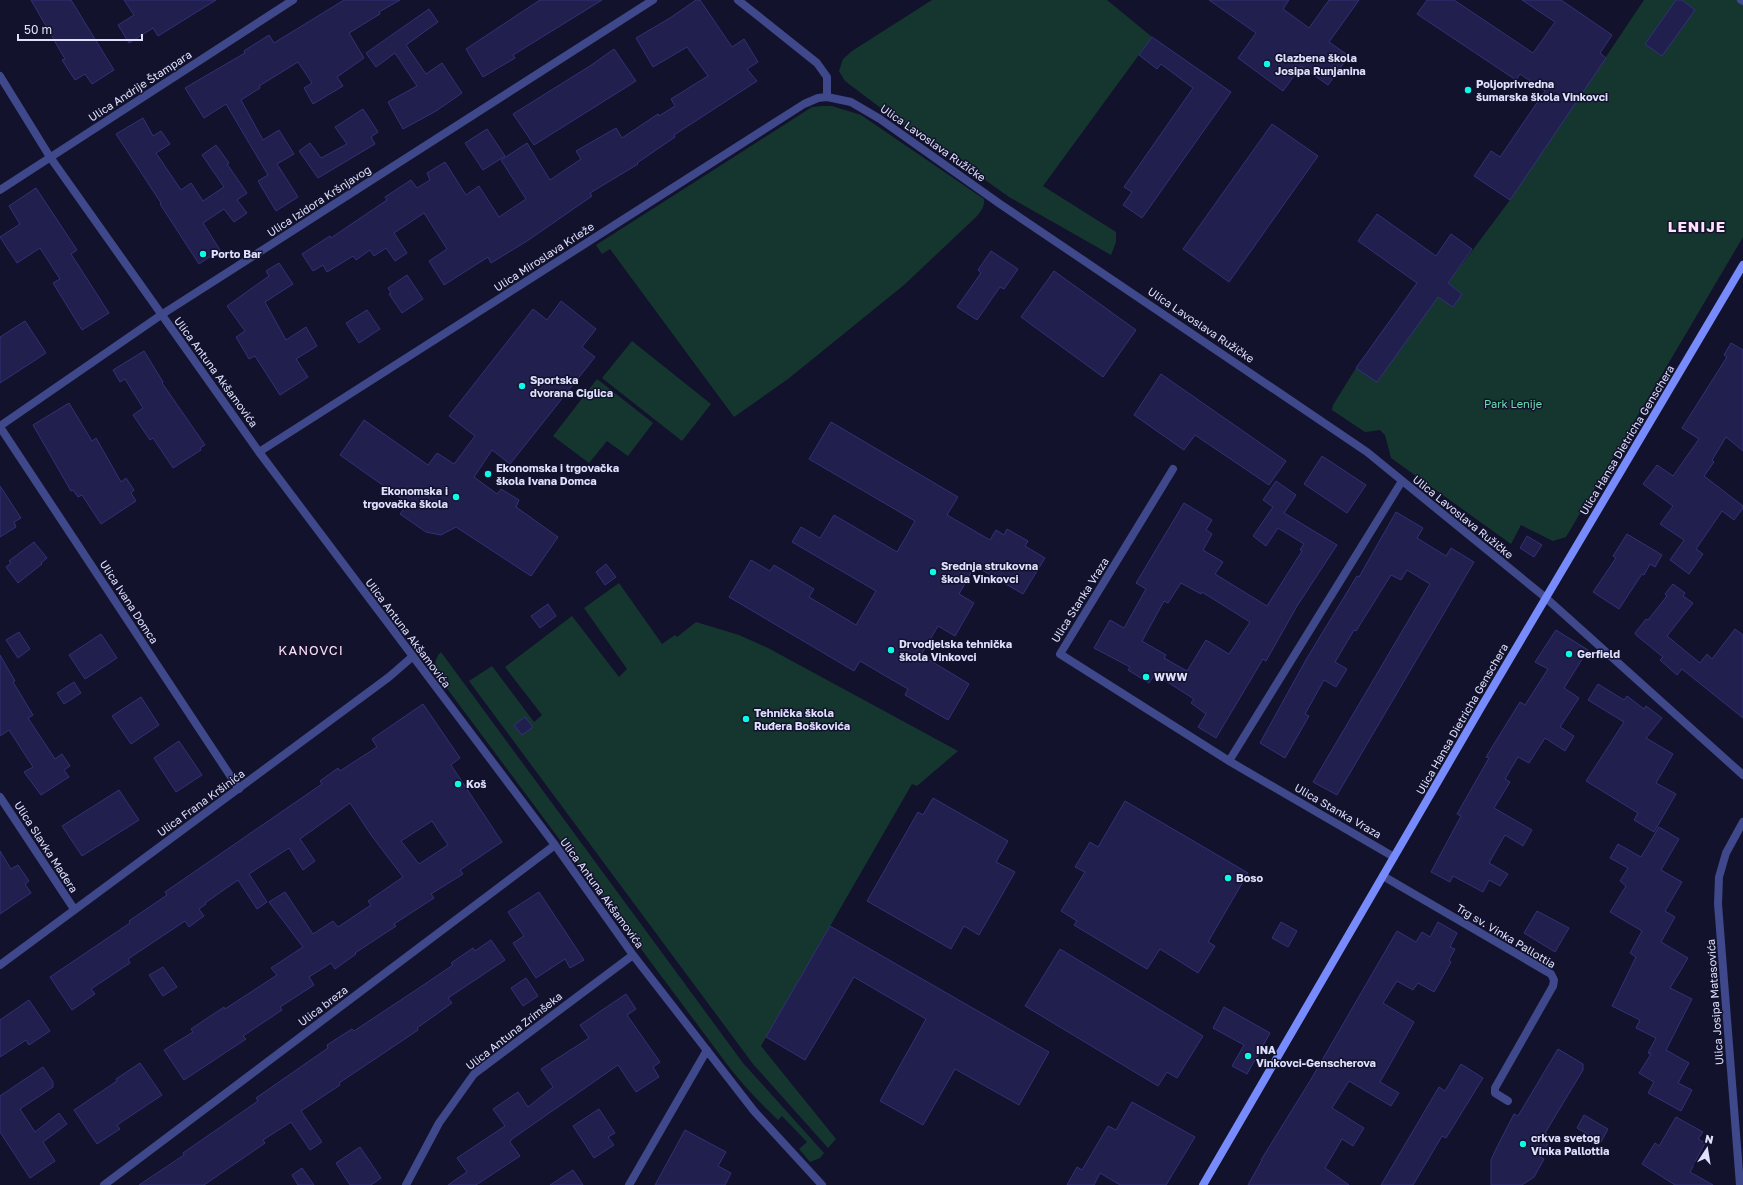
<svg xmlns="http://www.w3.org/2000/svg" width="1743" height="1185" font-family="'Golos Text',sans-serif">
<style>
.green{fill:#15362f}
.building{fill:#201f4d;stroke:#333178;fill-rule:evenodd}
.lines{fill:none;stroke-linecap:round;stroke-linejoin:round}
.street{stroke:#3e488a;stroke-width:8}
.secondary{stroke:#778bfc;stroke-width:8}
.poi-dot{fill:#0efae9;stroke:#12122c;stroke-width:1.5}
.labels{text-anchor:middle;stroke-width:3;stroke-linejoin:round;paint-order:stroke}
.poi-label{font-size:11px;font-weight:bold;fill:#dee0fe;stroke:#12122c;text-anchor:start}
.street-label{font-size:11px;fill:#dee0fe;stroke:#12122c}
.park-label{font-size:11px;fill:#69dfad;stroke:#12122c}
.quarter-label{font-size:13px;letter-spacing:1px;fill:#fee0f8;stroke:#12122c}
.district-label{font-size:15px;font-weight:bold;letter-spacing:1px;fill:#fee0f8;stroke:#12122c}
</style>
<rect width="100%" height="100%" fill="#12122c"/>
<path class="green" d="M932 0H1107L1152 37 1043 186 1116 232V242L1111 255 1009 197 974 172 959 157 919 137 845 81 839 71 843 59 852 51Z
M1644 0H1743V237L1566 537 1553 541 1521 525 1511 544 1391 458 1385 435 1380 430 1365 432 1332 410 1333 405 1356 368 1377 382 1438 297 1453 307 1462 294 1448 283 1510 200Z
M822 106H832L861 115 984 199C985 206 981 211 976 217L904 285 788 379 734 417 610 249 602 254 596 245 812 107Z
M632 341 711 404 682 441 602 378Z
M597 379 653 423 628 456 607 441 589 463 553 436Z
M619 583 662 644 675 635 677 637 696 622 739 635 768 648 958 751 917 786 912 784 761 1046 836 1139 828 1148 753 1064 469 681 492 666 534 722 542 715 505 667 572 616 619 677 627 669 584 608Z
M441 652 743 1063 824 1153 820 1158 810 1162 799 1149 807 1142 782 1116 778 1120C759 1102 742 1084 726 1063L437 675C434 667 434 659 441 652Z"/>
<path class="building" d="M31 0H71L114 70 92 84 85 74 75 80 62 60 65 59Z
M124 0H216L158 36 153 28 129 43 118 25 134 15Z
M344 0H400L379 12 380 14 349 33 364 58 337 77 343 86 313 104 304 88 312 83 298 62 259 86 260 88 241 100 263 140 279 130 294 154 277 164 298 197 276 211 258 181 268 175 226 104 204 118 185 88 245 53 244 51 269 35 274 43Z
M540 0H602L513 55 515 58 483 77 466 49Z
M696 0H700L732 47 744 39 758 62 747 69 757 81 674 135 675 137 637 163 638 164 590 193 592 196 527 241 491 263 488 257 444 285 429 261 447 249 424 213 394 233 407 253 395 261 386 248 374 256 370 250 356 260 353 256 327 272 323 265 313 271 302 254 330 236 331 238 387 200 385 197 411 180 417 188 430 180 427 173 445 162 466 195 479 186 499 217 526 199 501 160 527 143 550 180 581 159 576 151 616 128 622 138 658 114 659 116 675 106 671 99 708 76 687 47 653 67 636 38 670 18Z
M1209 0H1289L1283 9 1309 28 1329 0H1359L1329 42 1349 56 1328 85 1301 66 1283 91 1238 58 1256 33Z
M1427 0H1454L1533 53 1555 22 1522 0H1561L1612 35 1600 53 1606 58 1510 200 1474 176 1491 151 1500 157 1545 91 1520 74 1516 80 1417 14Z
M1676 0H1682L1695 10 1662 56 1645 44Z
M429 9 438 22 406 45 426 74 442 63 462 93 436 111 403 129 388 102 417 86 395 53 376 67 366 53Z
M1152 37 1231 92 1142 218 1123 205 1132 192 1124 187 1193 88 1161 64 1157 69 1139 55Z
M614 49 636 81 534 145 513 114 590 66Z
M363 109 378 132 371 137 375 144 318 178 299 151 310 143 321 158 347 144 335 127Z
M143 118 153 136 161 131 170 144 156 153 181 190 191 183 203 201 224 187 202 155 216 145 229 163 227 164 247 193 237 200 247 213 234 222 224 209 203 223 220 250 199 264 160 204 161 203 116 134Z
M1272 124 1318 156 1229 282 1183 249Z
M487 129 505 156 483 170 465 143Z
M36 188 77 250 71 254 109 313 82 330 53 283 60 279 40 248 17 263 0 237 20 224 9 206Z
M1377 214 1436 256 1451 234 1472 249 1448 283 1462 294 1458 300 1453 307 1438 297 1377 382 1356 368 1417 283 1358 241Z
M991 251 1018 269 1004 289 1000 287 977 320 957 307 981 273 978 270Z
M279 263 293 284 265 302 286 340 306 327 317 346 296 359 308 377 280 395 255 356 249 359 236 337 245 331 227 306 269 276 266 271Z
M1054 271 1136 330 1103 377 1021 317Z
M407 275 423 299 402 313 389 294 391 293 388 288Z
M561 301 596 329 582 347 595 357 510 464 492 450 474 477 497 494 501 489 519 500 516 507 558 537 531 576 456 527 441 535 426 532 400 514 408 503 340 455 364 420 428 465 437 453 454 464 475 436 449 416 533 309 547 320Z
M367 310 380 329 359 343 346 323Z
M25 321 46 353 0 383V337Z
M1731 343 1743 350V451L1726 437 1712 460 1714 462 1704 476 1743 506V508L1734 520 1722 511 1696 549 1703 554 1689 574 1670 560 1684 540 1660 524 1673 506 1643 484 1657 465 1673 476 1699 439 1682 428 1727 357 1724 355Z
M144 351 163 382 162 383 205 445 200 448 201 450 173 468 153 438 150 440 133 415 143 408 125 379 120 382 113 370Z
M1161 374 1286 461 1269 485 1195 435 1184 450 1134 415Z
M69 403 92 441 96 438 121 482 126 478 134 490 131 493 136 501 101 524 82 495 78 497 73 490 71 491 33 425Z
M831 422 958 497 947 515 990 540 996 530 1004 535 1007 529 1028 541 1025 546 1045 558 1023 594 975 566 959 594 974 603 955 636 938 626 921 655 969 684 948 720 905 695 908 689 860 661 854 671 729 597 751 560 770 571 774 565 814 589 809 597 856 625 876 591 792 542 801 527 820 538 834 515 897 552 915 521 809 459Z
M1322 456 1366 485 1347 513 1304 484Z
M1276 481 1296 495 1284 513 1337 545 1297 606 1266 661 1263 659 1216 738 1198 727 1206 714 1191 703 1194 699 1155 674 1149 683 1128 670 1130 667 1094 648 1110 620 1124 628 1146 589 1136 583 1184 503 1212 520 1206 530 1212 534 1203 550 1223 562 1215 574 1267 606 1302 551 1300 550 1304 544 1278 528 1266 546 1253 536 1273 507 1263 500ZM1181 583 1201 594 1202 592 1250 622 1229 654 1206 640 1187 671 1164 658 1166 655 1142 641 1164 601 1168 603Z
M0 486 21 518 14 522 16 527 0 537Z
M1396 512 1423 528 1417 538 1446 556 1451 548 1474 562 1337 795 1313 782 1430 584 1407 570 1401 580 1391 575 1356 631 1354 630 1335 662 1347 669 1336 687 1324 680 1305 714 1309 716 1285 758 1260 743 1307 658 1357 576 1359 577Z
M1627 534 1662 555 1655 567 1650 564 1644 575 1642 574 1619 609 1593 592 1616 558 1613 556Z
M1527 536 1542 545 1534 557 1520 548Z
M34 542 47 558 41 563 42 564 18 583 6 567 11 563 9 561Z
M606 564 616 577 605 585 596 572Z
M1673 584 1685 593 1683 596 1693 603 1667 636 1700 663 1707 654 1712 659 1735 629 1743 635V718L1682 669 1677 675 1660 660 1663 657 1636 635 1635 633 1646 619 1648 620 1667 596 1665 594Z
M548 604 556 616 540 628 531 616Z
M1556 630 1588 650 1564 688 1579 698 1560 727 1574 736 1565 751 1545 738 1529 763 1518 757 1505 779 1510 782 1494 808 1532 830 1523 846 1505 835 1489 863 1508 874 1500 886 1489 880 1483 892 1453 876 1450 882 1431 872 1461 816 1457 814 1489 758 1486 757 1520 702 1525 705 1548 669 1535 662Z
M19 632 30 649 18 658 6 640Z
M101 634 117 658 85 679 69 655Z
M0 655 15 681 13 682 33 715 28 718 55 759 62 754 70 766 64 770 69 777 41 795 24 772 33 767 9 730 0 736Z
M74 682 81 693 64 704 57 693Z
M1598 684 1624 700 1627 696 1644 709 1646 706 1662 718 1646 738 1673 754 1656 783 1676 794 1654 832 1634 820 1638 813 1586 781 1624 722 1588 700Z
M141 697 159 725 131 744 112 716Z
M423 704 460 758 451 765 502 842 460 870 463 874 431 894 434 898 394 924 396 926 355 953 356 954 335 969 331 963 309 977 314 985 280 1007 282 1010 243 1036 246 1039 184 1080 164 1050 193 1032 191 1029 224 1007 225 1009 277 975 271 968 303 947 269 902 285 892 313 934 333 921 338 927 371 905 368 901 403 877 371 835 350 803 300 839 315 861 303 870 289 848 249 874 267 902 257 909 238 880 205 903 206 904 199 909 204 916 189 927 185 921 128 959 130 963 91 989 95 994 72 1010 50 977 130 923 129 921 167 895 165 892 322 784 320 781 338 768 340 771 377 747 372 739ZM432 821 448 845 419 864 401 841Z
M525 717 533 727 522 735 514 725Z
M179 741 202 775 176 792 154 758Z
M119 790 139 820 82 856 62 826Z
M933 798 1008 841 996 862 1015 872 979 935 964 926 951 949 867 901 918 812 923 815Z
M1125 801 1248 873 1208 942 1215 946 1198 973 1160 949 1147 969 1074 925 1077 921 1061 911 1085 872 1075 867 1090 842 1098 847Z
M1659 827 1679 839 1661 870 1682 882 1665 911 1675 917 1661 942 1688 958 1670 988 1692 999 1666 1050 1689 1063 1678 1083 1692 1090 1681 1111 1648 1093 1654 1082 1639 1073 1651 1054 1648 1053 1656 1038 1636 1028 1640 1020 1612 1006 1636 957 1630 953 1642 931 1610 912 1626 886 1620 881 1628 868 1610 858 1618 844 1641 857Z
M0 851 11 869 18 865 29 881 25 884 31 893 0 914Z
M539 892 584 960 570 968 565 959 536 978 513 943 524 936 508 912Z
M1537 911 1569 928 1555 952 1524 933Z
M1281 922 1297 931 1288 947 1272 938Z
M1438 922 1457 933 1450 947 1455 949 1449 960 1451 962 1434 992 1418 983 1413 990 1397 981 1383 1003 1414 1022 1380 1082 1399 1093 1391 1106 1349 1081 1332 1108 1364 1128 1353 1146 1342 1139 1325 1168 1349 1185H1248L1262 1160H1261L1310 1081 1397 931 1416 942 1422 932 1430 937Z
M830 926 1049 1052 1019 1105 955 1069 923 1125 880 1101 926 1019 854 977 805 1060 766 1037Z
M491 940 505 960 448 998 452 1003 417 1028 418 1030 339 1083 340 1085 301 1111 322 1142 310 1150 291 1122 263 1140 265 1143 204 1185H139L184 1155 183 1153 258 1101 256 1098 328 1048 327 1045 352 1029 354 1031 419 988 453 965 451 963 473 948 475 951Z
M1060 949 1203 1036 1177 1078 1167 1072 1158 1086 1025 1006Z
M163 967 177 987 163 996 149 975Z
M526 978 538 996 523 1006 511 988Z
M626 994 636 1009 627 1015 660 1062 653 1067 659 1077 636 1092 618 1065 512 1139 510 1142 520 1156 476 1185H448L467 1172 457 1158 505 1126 493 1109 518 1092 528 1107 553 1087 541 1069 589 1038 580 1025Z
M29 1000 50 1031 29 1045 26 1040 0 1057V1020Z
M1224 1007 1270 1033 1247 1074 1232 1066 1244 1045 1213 1028Z
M1558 1049 1583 1064V1070L1545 1133 1552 1137 1540 1157 1544 1159 1534 1177 1522 1185H1491V1160L1495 1151 1514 1114 1518 1116Z
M140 1063 162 1095 117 1125 120 1129 97 1144 74 1110 117 1081 116 1079Z
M1461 1064 1483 1078 1446 1138 1442 1136 1413 1185H1381L1439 1087 1445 1091Z
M43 1067 53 1082V1087L20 1109 35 1132 59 1113 67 1124 43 1142 55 1161 30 1178 0 1132V1096Z
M1132 1102 1195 1137 1166 1185H1120L1100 1173 1094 1185H1067L1077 1167 1082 1170 1108 1126 1116 1130Z
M599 1109 615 1133 608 1137 614 1145 594 1158 573 1126Z
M1584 1115 1608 1129 1601 1142 1577 1128Z
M1676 1117 1703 1132 1698 1139 1705 1143 1690 1172 1713 1185H1675L1642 1164 1655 1143 1659 1146Z
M685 1130 726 1152 718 1166 731 1173 725 1185H655Z
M360 1147 381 1178 371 1185H350L336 1163Z
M302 1168 314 1185H298L292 1175Z
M573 1170 583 1185H550Z"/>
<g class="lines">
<path class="street" d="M1741 0 1743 1
M0 76 50 157 259 452 555 845 633 955 754 1111 822 1185
M827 97 851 102 880 119 1000 204 1367 452 1546 598 1743 775
M0 190 293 0
M0 426 161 315 653 0
M0 427 239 789
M259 452 804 104 818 98 827 97V77L817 63 738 0
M1173 469 1060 654 1229 761 1394 857
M1229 761 1402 481
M0 797 74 909
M1383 876 1551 974 1554 980 1553 986 1495 1088V1093L1508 1101
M0 965 389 677 412 657
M104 1185 555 845
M406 1185 439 1123 474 1074 633 955
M629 1185 707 1050
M1740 1185 1718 904 1719 877 1726 853 1743 822"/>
<path class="secondary" d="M1203 1185 1483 704 1743 265"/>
</g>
<g class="poi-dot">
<circle cx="1267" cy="64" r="4"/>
<circle cx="1468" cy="90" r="4"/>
<circle cx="203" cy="254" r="4"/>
<circle cx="522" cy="386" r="4"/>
<circle cx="488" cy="474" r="4"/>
<circle cx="456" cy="497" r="4"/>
<circle cx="933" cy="572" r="4"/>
<circle cx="891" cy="650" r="4"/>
<circle cx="1569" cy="654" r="4"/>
<circle cx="1146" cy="677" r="4"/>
<circle cx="746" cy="719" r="4"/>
<circle cx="458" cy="784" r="4"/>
<circle cx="1228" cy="878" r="4"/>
<circle cx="1248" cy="1056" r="4"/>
<circle cx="1523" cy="1144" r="4"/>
</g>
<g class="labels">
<g class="poi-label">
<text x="1275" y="62">Glazbena škola<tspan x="1275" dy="13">Josipa Runjanina</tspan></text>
<text x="1476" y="88">Poljoprivredna<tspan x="1476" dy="13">šumarska škola Vinkovci</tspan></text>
<text x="211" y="258">Porto Bar</text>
<text x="530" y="384">Sportska<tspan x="530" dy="13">dvorana Ciglica</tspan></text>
<text x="496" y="472">Ekonomska i trgovačka<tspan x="496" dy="13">škola Ivana Domca</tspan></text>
<text x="448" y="495" text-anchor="end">Ekonomska i<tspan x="448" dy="13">trgovačka škola</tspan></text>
<text x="941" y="570">Srednja strukovna<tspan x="941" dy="13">škola Vinkovci</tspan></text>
<text x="899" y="648">Drvodjelska tehnička<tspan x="899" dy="13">škola Vinkovci</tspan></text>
<text x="1577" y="658">Gerfield</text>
<text x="1154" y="681">WWW</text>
<text x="754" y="717">Tehnička škola<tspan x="754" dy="13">Ruđera Boškovića</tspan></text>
<text x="466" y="788">Koš</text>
<text x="1236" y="882">Boso</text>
<text x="1256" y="1054">INA<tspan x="1256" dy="13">Vinkovci-Genscherova</tspan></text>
<text x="1531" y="1142">crkva svetog<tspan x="1531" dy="13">Vinka Pallottia</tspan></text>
</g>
<g class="street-label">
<text transform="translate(140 86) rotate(-33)" y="4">Ulica Andrije Štampara</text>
<text transform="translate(933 143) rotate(35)" y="4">Ulica Lavoslava Ružičke</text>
<text transform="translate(319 201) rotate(-33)" y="4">Ulica Izidora Kršnjavog</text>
<text transform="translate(544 257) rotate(-33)" y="4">Ulica Miroslava Krleže</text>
<text transform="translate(1201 325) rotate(34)" y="4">Ulica Lavoslava Ružičke</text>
<text transform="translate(216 372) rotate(54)" y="4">Ulica Antuna Akšamovića</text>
<text transform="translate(1627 440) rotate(-59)" y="4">Ulica Hansa Dietricha Genschera</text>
<text transform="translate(1463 517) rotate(39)" y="4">Ulica Lavoslava Ružičke</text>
<text transform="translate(1080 600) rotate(-58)" y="4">Ulica Stanka Vraza</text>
<text transform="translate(129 602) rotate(57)" y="4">Ulica Ivana Domca</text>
<text transform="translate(408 633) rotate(53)" y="4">Ulica Antuna Akšamovića</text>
<text transform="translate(1462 719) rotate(-60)" y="4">Ulica Hansa Dietricha Genschera</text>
<text transform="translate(201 803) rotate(-36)" y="4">Ulica Frana Kršinića</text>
<text transform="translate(1338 811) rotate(30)" y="4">Ulica Stanka Vraza</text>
<text transform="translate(46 847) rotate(57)" y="4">Ulica Slavka Mađera</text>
<text transform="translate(602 893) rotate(54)" y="4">Ulica Antuna Akšamovića</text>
<text transform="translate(1506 936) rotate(31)" y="4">Trg sv. Vinka Pallottia</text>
<text transform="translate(1715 1002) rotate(-94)" y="4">Ulica Josipa Matasovića</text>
<text transform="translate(323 1006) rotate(-37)" y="4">Ulica breza</text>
<text transform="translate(514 1031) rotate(-38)" y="4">Ulica Antuna Zrimšeka</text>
</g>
<g class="park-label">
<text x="1513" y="408">Park Lenije</text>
</g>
<g class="quarter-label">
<text x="311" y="655">KANOVCI</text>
</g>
<g class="district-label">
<text x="1697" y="232">LENIJE</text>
</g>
</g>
<g transform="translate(1707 1149) rotate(12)" stroke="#12122c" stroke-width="3" paint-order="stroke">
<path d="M0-3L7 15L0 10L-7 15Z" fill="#dee0fe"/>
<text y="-6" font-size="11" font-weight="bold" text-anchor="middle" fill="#dee0fe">N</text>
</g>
<path d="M18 34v6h124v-6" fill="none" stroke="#dee0fe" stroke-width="2"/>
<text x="24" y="34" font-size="12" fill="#dee0fe" stroke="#12122c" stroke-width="3" paint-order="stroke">50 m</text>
</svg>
